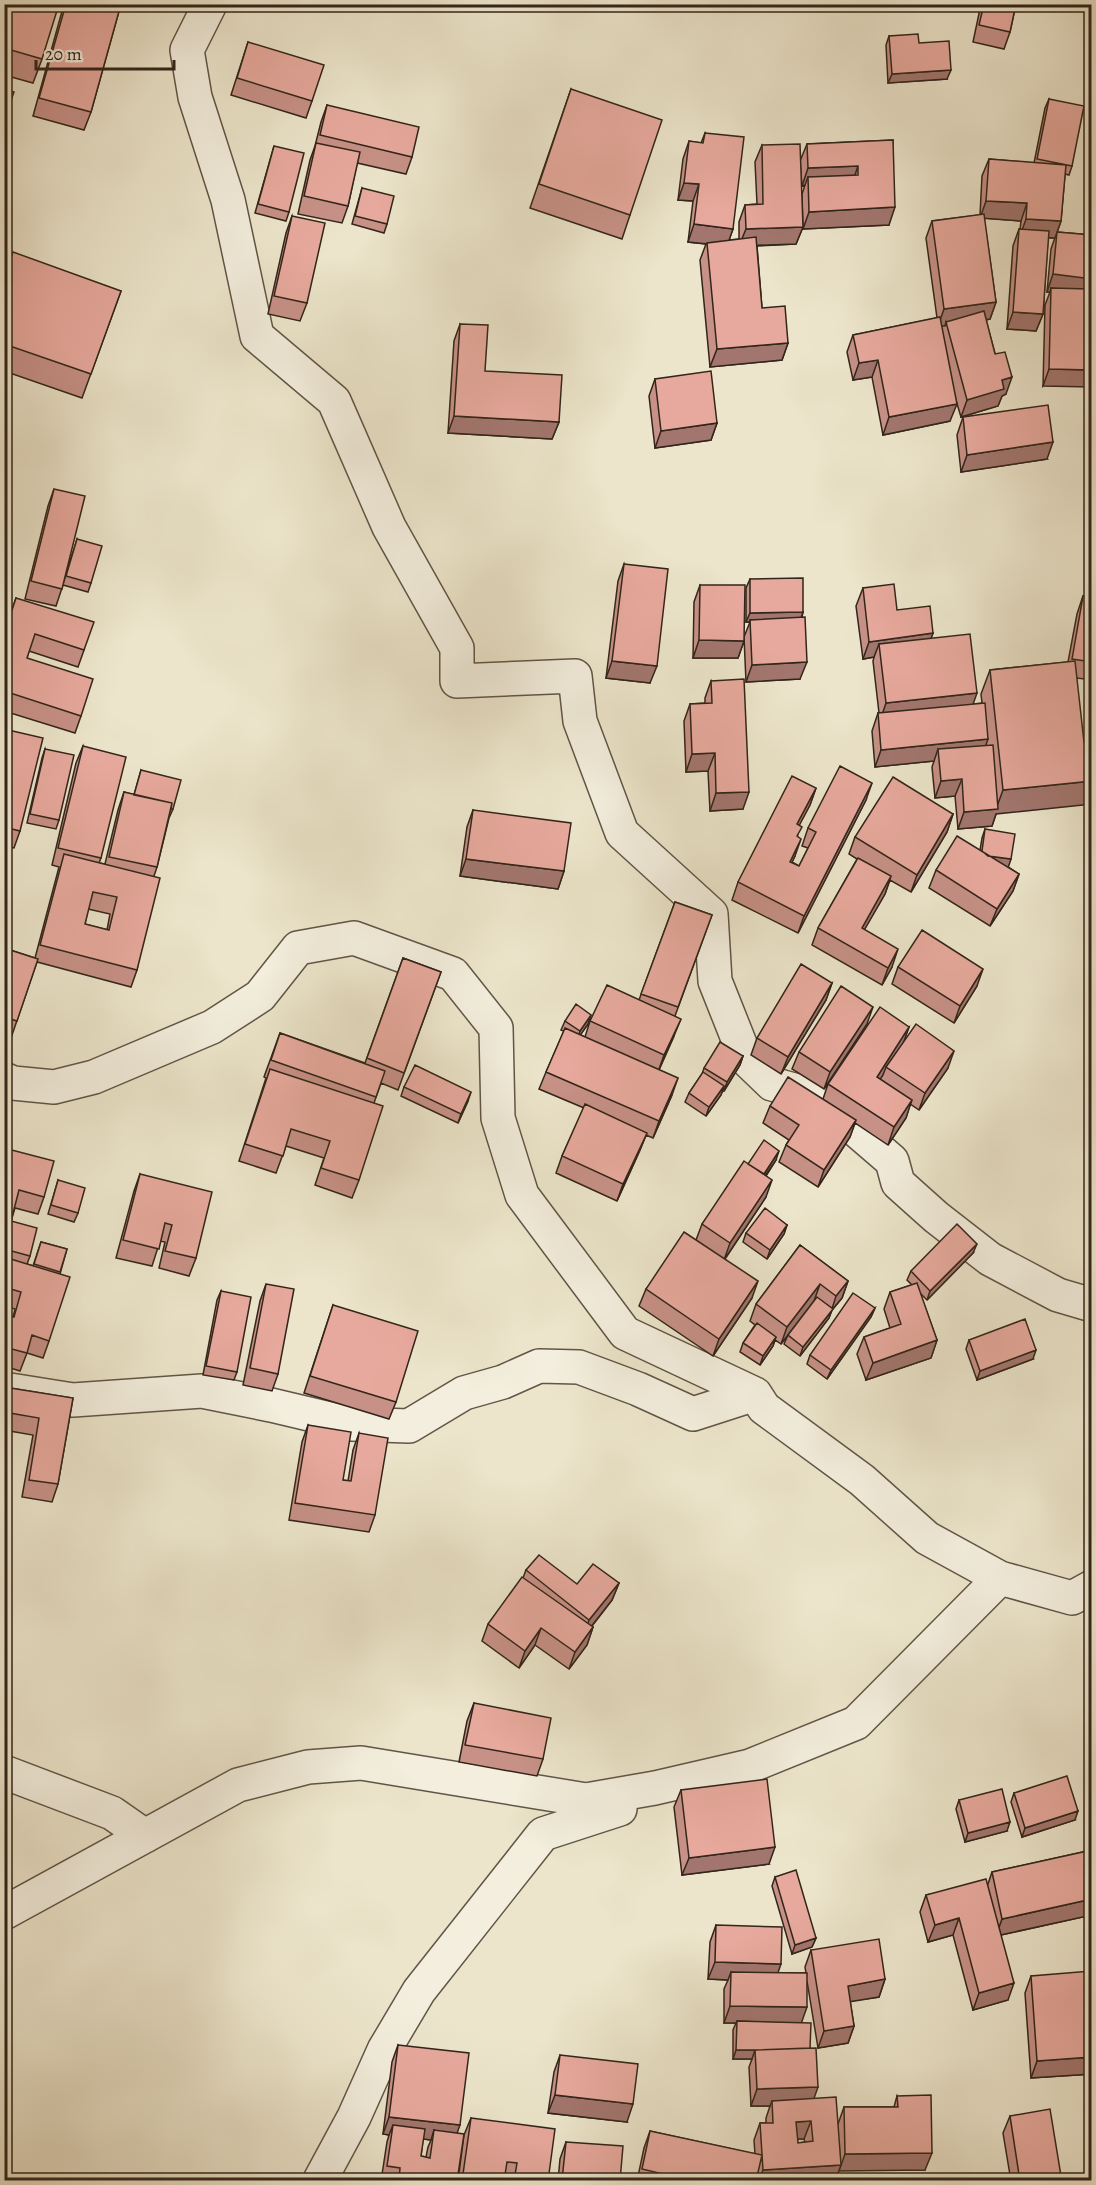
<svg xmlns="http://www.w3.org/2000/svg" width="1096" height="2185" font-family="Alegreya,serif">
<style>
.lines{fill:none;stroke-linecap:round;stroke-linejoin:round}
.minor-casing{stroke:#605546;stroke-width:36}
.minor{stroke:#f3eedd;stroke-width:33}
.wall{fill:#c79187;stroke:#32251a;stroke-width:1.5;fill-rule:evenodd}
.shaded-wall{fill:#a2766e;stroke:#32251a;stroke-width:1.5}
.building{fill:#e7a99d;stroke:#32251a;stroke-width:1.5;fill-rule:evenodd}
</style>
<rect width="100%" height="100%" fill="#ece5cb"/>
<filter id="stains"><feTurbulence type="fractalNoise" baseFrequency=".00333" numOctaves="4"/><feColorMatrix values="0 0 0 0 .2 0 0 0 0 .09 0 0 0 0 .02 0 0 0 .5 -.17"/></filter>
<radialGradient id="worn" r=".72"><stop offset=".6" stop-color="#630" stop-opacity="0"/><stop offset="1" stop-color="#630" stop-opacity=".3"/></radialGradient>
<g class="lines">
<g class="minor-casing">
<path id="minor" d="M210 4 187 50 195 97 228 200 257 336 334 401 389 527 457 648V681L575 676 580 721 622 833 711 914 715 981 746 1059 772 1084 805 1093 842 1118 892 1161 898 1183 936 1217 990 1259 1058 1295 1092 1305
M4 1079 13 1083 54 1087 94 1077 212 1027 260 996 298 948 354 938 453 974 496 1028 498 1118 522 1195 625 1333 755 1394 764 1408 862 1480 927 1538 1000 1578
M4 1389 73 1400 202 1391 271 1405 351 1424 409 1426 464 1393 503 1382 539 1366 579 1367 638 1389 693 1414 755 1394
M4 1772 112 1813 145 1836
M4 1913 238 1785 308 1767 361 1763 586 1800 655 1788 750 1766 856 1723 1000 1578 1072 1598 1092 1587
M320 2180 354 2117 384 2050 419 1991 543 1834 620 1809"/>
</g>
<use href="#minor" class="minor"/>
</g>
<path class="wall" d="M4 4 42 59 33 83 4 75Z
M64 4H121L91 112 84 130 33 116Z
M564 4H589L586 11Z
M981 4H1016L1010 32 1004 49 973 42Z
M889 36 919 43 947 79 888 83 886 45Z
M248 42 312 101 306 118 231 95Z
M571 89 630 215 622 239 530 208Z
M1049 99 1072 166 1069 175 1065 174 1061 221 1055 238H1048L1043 314 1036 331 1007 329 1013 246 1019 229H1020L1021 221 984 218 996 302 990 319 986 320 1006 394 1002 396 998 406 961 417 955 397 950 421 883 435 872 377 853 380 847 352 853 335 937 318 926 238 932 221 980 215 982 176 989 159 1034 163 1045 108Z
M327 105 412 157 406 174 357 163 348 206 342 223 298 214 310 160 315 146 321 122Z
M705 133 733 229 729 240 739 239V222L745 205 757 204 755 162 762 145 803 227 796 244 757 246 762 308 788 343 782 360 710 367 700 260 706 244 688 242 693 201 678 200 683 159 689 141 701 143Z
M893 140 889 225 803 229 802 194 805 185 802 186 800 161 807 144Z
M274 146 289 212 286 221 255 213Z
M362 188 387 224 384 233 352 224Z
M292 216 307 303 300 321 268 314 286 233Z
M1057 232 1092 235V281L1089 289V327L1043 386 1045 305 1050 292H1047L1051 249Z
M4 275 121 291 82 398 4 371Z
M460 324 485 371 559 422 552 439 448 433 454 341Z
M655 379 717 423 711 440 655 448 649 396Z
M963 417 1047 459 961 472 957 435Z
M54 489 63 584 77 539 91 583 88 592 63 585 56 606 25 599 48 506Z
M624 564 650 683 606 678 618 581Z
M750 579 803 612 802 617 800 679 746 682 744 637 750 622H746V588Z
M700 585 744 641 738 658H693L694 602Z
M863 588 933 633 931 638 973 704 982 703 981 694 990 670 1068 662 1077 614 1083 596 1092 598V680L1077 678 996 814 992 826 958 829 955 796 935 798 932 767 934 761 875 767 872 731 878 713H879L873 661 874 657 863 659 856 606Z
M16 598 84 650 78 667 29 651 27 658 81 716 75 733 4 711V632Z
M711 681 743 809 710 811 708 771 686 772 684 721 690 704 705 703V698Z
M4 729 20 831 14 848 4 846Z
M83 746 101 858 99 863 105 864 118 810 124 792 134 795 141 770 173 809 169 818 157 867 154 876 137 970 131 987 37 962 11 1038 4 1036V948L35 958 59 867 52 865 76 763ZM88 909 110 914 107 930 85 924Z
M45 749 59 820 56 829 27 823 42 758Z
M816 788 810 805 799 825 795 856 792 862 799 866 808 848 802 846 808 828 866 800 798 933 732 900 738 882Z
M473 810 564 871 558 889 460 876 467 827Z
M953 814 947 832 911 892 890 880 885 894 864 930 892 967 882 985 812 945 818 928 857 859 849 854 855 837Z
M985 829 1008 867 1019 874 1013 891 990 926 929 888 936 870 980 850 982 838Z
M675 902 712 915 675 1016 674 1036 659 1070 672 1095 653 1138 646 1135 640 1150 617 1201 556 1173 562 1156 584 1108 539 1089 546 1072 564 1031 561 1030 565 1021 588 1024 580 1035 585 1037 590 1021 639 1000Z
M403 958 441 972 398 1090 381 1083 374 1103 359 1180 352 1198 315 1185 324 1158 286 1146 276 1173 239 1161 266 1078 264 1077 280 1033 365 1063Z
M898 967 977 986 954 1023 892 984Z
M832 983 826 1000 781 1074 751 1055 757 1038Z
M867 1024 824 1089 792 1069 799 1052Z
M909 1027 904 1040 948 1068 919 1110 910 1104 906 1118 888 1145 855 1123 850 1137 818 1187 779 1162 786 1145 789 1140 763 1123 770 1106 823 1099 828 1084Z
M743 1056 740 1065 724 1091 723 1090 721 1095 706 1116 685 1102 689 1093 702 1074 704 1068Z
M404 1087 468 1101 458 1123 401 1096Z
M4 1148 44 1197 38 1214 15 1208 11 1221 30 1256 27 1264 33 1266 41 1242 67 1249 60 1274 49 1341 43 1358 27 1353 20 1371 4 1366V1314L13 1317 15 1309 4 1306Z
M776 1160 766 1176V1197L725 1259 752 1298 713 1356 639 1306 646 1289 696 1240 702 1224 748 1164Z
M140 1174 196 1258 189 1276 159 1268 165 1242 160 1241 152 1266 116 1258 134 1191Z
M58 1180 78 1213 74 1222 48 1214Z
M787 1225 784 1234 767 1259 743 1242 746 1233Z
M800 1245 848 1281 842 1298 832 1310 829 1318 800 1356 784 1344 788 1335 814 1301 781 1344 775 1340 773 1346 760 1365 740 1352 743 1343 755 1325 750 1321 756 1304Z
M973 1253 927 1300 920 1293 937 1340 931 1358 866 1380 857 1354 864 1337 890 1328 884 1309 890 1292 912 1285 907 1280 911 1271Z
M266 1284 278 1374 272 1391 243 1385 260 1301Z
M221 1291 237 1372 234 1380 203 1375 217 1300Z
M333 1305 396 1402 389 1419 304 1393Z
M875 1308 871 1317 827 1379 807 1364 810 1355Z
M969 1340 1033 1359 977 1380 966 1349Z
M4 1387 73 1398 58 1484 52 1502 22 1497 33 1435 4 1430Z
M308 1425 343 1480 348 1481 353 1450 359 1433 375 1515 369 1532 289 1520 302 1442Z
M526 1570 577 1584 619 1583 612 1600 592 1626 593 1627 587 1645 569 1669 535 1645 519 1668 482 1641 488 1624 523 1578Z
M474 1703 543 1759 537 1776 459 1762 467 1721Z
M681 1790 769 1864 682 1875 674 1807Z
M1014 1793 1075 1820 1022 1837 1011 1802Z
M959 1800 1007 1831 965 1842 956 1809Z
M1092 1850V1915L1001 1935 1008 2000 973 2010 953 1935 928 1942 920 1912 926 1895 988 1884 992 1872Z
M775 1877 816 1938 812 1947 792 1954 772 1886Z
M716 1925 778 1973H806L805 1967 811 1950 885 1979 879 1997 850 2001 854 2026 848 2043 818 2048 807 1981 801 2023 810 2048 814 2098 838 2124 844 2107H894L897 2096 925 2170H839L835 2181H637L644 2148 650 2131 755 2154 754 2140 760 2123H766V2118L770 2106H751L749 2067 752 2059H733V2030L736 2023H724V1989L728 1980 708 1979 710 1942ZM797 2139H804L805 2142 798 2143Z
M1031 1976 1092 1984V2074L1031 2078 1025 1993Z
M398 2045 457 2133V2181H381L387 2142 389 2135 383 2134 392 2062ZM423 2139 431 2140 428 2147 426 2157 421 2156Z
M560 2055 627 2122 548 2113 554 2072Z
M1010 2116 1059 2181H1011L1003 2133Z
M471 2118 548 2181H510L504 2179V2181H458L464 2135Z
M566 2142 620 2181H558L560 2159Z"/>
<path class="shaded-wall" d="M951 70 947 79 888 83 892 74Z
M858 166 852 184 808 177 805 185 802 186 808 168Z
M684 183 699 184 693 201 678 200Z
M986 201 1027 203 1021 221 980 218Z
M895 207 889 225 803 229 809 212Z
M1026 219 1061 221 1055 238 1020 236Z
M694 224 733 229 727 246 688 242Z
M803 227 796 244 739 246 746 229Z
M1092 269V281L1086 296 1051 288 1050 292H1047L1053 274Z
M996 302 990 319 947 325 946 322 945 326H938L944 309Z
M1013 312 1043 314 1036 331 1007 329Z
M788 343 782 360 710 367 717 349Z
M878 360 872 377 853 380 859 363Z
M1049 369 1092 370V387L1043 386Z
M1012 377 1006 394 1002 396 998 406 961 417 967 400 1002 380Z
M957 404 950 421 883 435 889 417Z
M454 416 559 422 552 439 448 433Z
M717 423 711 440 655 448 661 431Z
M1053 442 1047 459 961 472 967 455Z
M803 612 800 621 750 620V622H746L750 613Z
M933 633 927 650 879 644 874 657 863 659 869 642Z
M699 640 744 641 738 658H693Z
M612 661 657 666 650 683 606 678Z
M807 662 800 679 746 682 752 665Z
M977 693 971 710 880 721 886 703Z
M988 739 982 756 938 749 934 761 875 767 881 750Z
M715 753 708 771 686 772 692 754Z
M962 779 955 796 935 798 941 781Z
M1092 781V804L996 814 992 826 958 829 964 812 996 809 1003 790Z
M872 783 866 800 798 933 804 916Z
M816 788 810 805 791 841 797 824Z
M749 792 743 809 710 811 716 793Z
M953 814 947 832 911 892 917 875Z
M801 839 795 856 784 879 790 862Z
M981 855 1011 859 1008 868Z
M466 859 564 871 558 889 460 876Z
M1019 874 1013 891 990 926 997 909Z
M891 876 885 894 855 946 862 928Z
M898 949 892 967 882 985 888 968Z
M983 969 977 986 954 1023 960 1006Z
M832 983 826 1000 781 1074 788 1057Z
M873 1007 867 1024 824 1089 830 1072Z
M591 1015 588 1024 577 1040 580 1031Z
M681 1019 674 1036 658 1072 664 1055Z
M909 1027 903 1044 886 1067 883 1075 870 1095 877 1077Z
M954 1051 948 1068 919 1110 925 1093Z
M743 1056 740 1065 724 1091 727 1082Z
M678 1078 672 1095 653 1138 659 1121Z
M724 1086 721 1095 706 1116 709 1107Z
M471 1092 468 1101 458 1123 461 1114Z
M912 1100 906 1118 888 1145 894 1127Z
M856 1120 850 1137 818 1187 824 1170Z
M647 1133 640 1150 617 1201 623 1184Z
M779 1151 776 1160 759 1185 763 1176Z
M772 1180 766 1197 724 1260 730 1243Z
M787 1225 784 1234 767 1259 770 1250Z
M977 1244 973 1253 927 1300 930 1291Z
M758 1281 752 1298 713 1356 719 1339Z
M848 1281 842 1298 832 1310 829 1318 800 1356 803 1347 831 1312 836 1296Z
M820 1284 814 1301 781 1344 787 1327Z
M875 1308 871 1317 827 1379 831 1370Z
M776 1337 773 1346 760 1365 763 1356Z
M937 1340 931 1358 866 1380 873 1363Z
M1036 1350 1033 1359 977 1380 980 1371Z
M619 1583 612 1600 583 1637 589 1620Z
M593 1627 587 1645 569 1669 575 1652Z
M541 1628 535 1645 519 1668 525 1651Z
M1078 1811 1075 1820 1022 1837 1025 1828Z
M1010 1822 1007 1831 965 1842 968 1833Z
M775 1847 769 1864 682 1875 689 1858Z
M1092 1899V1915L996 1936 1002 1919Z
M959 1918 953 1935 928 1942 935 1925Z
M816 1938 812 1947 792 1954 795 1945Z
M715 1962 781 1964 775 1981 731 1972 728 1980 708 1979Z
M885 1979 879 1997 842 2003 848 1986Z
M1014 1983 1008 2000 973 2010 979 1993Z
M730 2006 807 2007 801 2024 737 2021 736 2023H724Z
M854 2026 848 2043 818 2048 824 2031Z
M736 2050H755L752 2059H733Z
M1092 2057V2074L1031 2078 1037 2061Z
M818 2087 812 2104 772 2101 770 2106H751L757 2089Z
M555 2095 633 2104 627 2122 548 2113Z
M389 2117 460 2125 454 2142 434 2130 431 2140 392 2135 393 2125 389 2135 383 2134Z
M811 2121 804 2139H790L796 2122Z
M932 2153 925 2170 839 2171 845 2154Z
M841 2165 835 2181H759L763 2170Z
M1061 2176 1059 2181H1036Z"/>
<path class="building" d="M4 4H59L42 59 4 48Z
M66 4H121L91 112 39 98Z
M984 4H1016L1010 32 979 25Z
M918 34 919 43 949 41 951 70 892 74 889 36Z
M248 42 324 65 312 101 237 78Z
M4 89 14 92 6 114H4Z
M571 89 662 120 630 215 539 184Z
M1049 99 1084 106 1072 166 1037 159Z
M327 105 419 127 412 157 320 135Z
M705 133 744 137 733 229 694 224 699 184 684 183 689 141 703 143Z
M893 140 895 207 809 212 808 177 858 175V166L808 168 807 144Z
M316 143 360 152 348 206 304 196Z
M800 144 803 227 746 229 745 205 763 204 762 145Z
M274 146 304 153 289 212 258 204Z
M989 159 1066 165 1061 221 1026 219 1027 203 986 201Z
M362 188 394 196 387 224 355 216Z
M984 214 996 302 944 309 932 221Z
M292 216 325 223 307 303 274 296Z
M1019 229 1049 231 1043 314 1013 312Z
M1057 232 1092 235V279L1053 274Z
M756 237 762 308 785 306 788 343 717 349 707 243Z
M13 252 121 291 91 374 4 344V275Z
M1051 288 1089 289V327H1092V370L1049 369Z
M984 311 995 354 1005 352 1012 377 1002 380 1004 389 967 400 946 322Z
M940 317 957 404 889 417 878 360 859 363 853 335Z
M460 324 488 325 485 371 562 375 559 422 454 416Z
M711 371 717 423 661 431 655 379Z
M1048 405 1053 442 967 455 963 417Z
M54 489 85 496 62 589 31 581Z
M77 539 102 546 91 583 66 576Z
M624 564 668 569 657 666 612 661Z
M803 578V612L750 613V579Z
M894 584 897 610 930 606 933 633 869 642 863 588Z
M700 585H745L744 641 699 640Z
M1083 596 1092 598V662L1072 659Z
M16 598 94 622 84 650 35 634 27 658 93 679 81 716 4 691V634Z
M805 617 807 662 752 665 750 620Z
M970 634 977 693 886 703 879 644Z
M1075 661 1084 742H1092V781L1003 790 990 670Z
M744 679 749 792 716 793 715 753 692 754 690 704 712 703 711 681Z
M985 703 988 739 881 750 878 713Z
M4 729 43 738 20 831 4 827Z
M993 745 998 809 964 812 962 779 941 781 938 749Z
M83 746 126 757 101 858 58 848Z
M45 749 74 755 59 820 30 814Z
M840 766 872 783 804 916 738 882 792 776 816 788 797 824 802 827 797 836 801 839 790 862 799 866 816 832 808 828Z
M141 770 181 780 173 809H171L172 803 134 795Z
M893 777 953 814 917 875 855 837Z
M124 792 172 803 157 867 109 857Z
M473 810 571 823 564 871 466 859Z
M985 829 1015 834 1011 859 988 856 982 851Z
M957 836 1019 874 997 909 936 870Z
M64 854 160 878 137 970 40 945ZM93 892 117 897 109 930 85 924Z
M858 858 891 876 862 928 898 949 888 968 818 928Z
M675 902 712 915 678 1007 641 994Z
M922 930 983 969 960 1006 898 967Z
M4 948 38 959 17 1021 4 1017Z
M403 958 441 972 404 1073 367 1058Z
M801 964 832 983 788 1057 757 1038Z
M607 985 681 1019 664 1055 590 1021Z
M841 986 873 1007 830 1072 799 1052Z
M576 1004 591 1015 580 1031 565 1021Z
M880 1007 909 1027 877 1077 912 1100 894 1127 828 1084Z
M916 1024 954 1051 925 1093 886 1067Z
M565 1028 678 1078 659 1121 546 1072Z
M280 1033 385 1071 376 1097 271 1060Z
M720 1042 743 1056 727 1082 704 1068Z
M415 1065 471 1092 461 1114 404 1087Z
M270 1069 383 1106 359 1180 321 1168 330 1141 291 1129 283 1156 245 1144Z
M703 1072 724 1086 709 1107 689 1093Z
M788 1077 856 1120 824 1170 786 1145 799 1125 770 1106Z
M585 1104 647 1133 623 1184 562 1156Z
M764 1140 779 1151 764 1174 748 1164Z
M4 1148 54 1161 44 1197 19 1190 11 1221 37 1228 30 1256 4 1249Z
M744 1161 772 1180 730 1243 702 1224Z
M140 1174 212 1192 196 1258 165 1251 172 1225 165 1223 159 1249 123 1240Z
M58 1180 85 1188 78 1213 51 1205Z
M765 1208 787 1225 770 1250 746 1233Z
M957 1224 977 1244 930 1291 911 1271Z
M684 1232 758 1281 719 1339 646 1289Z
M41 1242 67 1249 60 1272 34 1264Z
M800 1245 848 1281 836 1296 820 1284 787 1327 756 1304Z
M4 1257 70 1277 49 1341 32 1335 27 1353 4 1347V1314L14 1317 21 1292 4 1287Z
M917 1283 937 1340 873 1363 864 1337 901 1324 890 1292Z
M266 1284 294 1289 278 1374 250 1368Z
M221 1291 251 1297 237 1372 206 1366Z
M853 1293 875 1308 831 1370 810 1355Z
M817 1297 833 1309 803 1347 788 1335Z
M333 1305 418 1331 396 1402 310 1376Z
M1025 1319 1036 1350 980 1371 969 1340Z
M757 1323 776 1337 763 1356 743 1343Z
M4 1387 73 1398 58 1484 29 1480 39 1418 4 1412Z
M308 1425 351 1432 343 1480 351 1481 359 1433 388 1438 375 1515 295 1503Z
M539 1555 577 1584 593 1564 619 1583 589 1620 526 1570Z
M522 1577 593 1627 575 1652 541 1628 525 1651 488 1624Z
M474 1703 551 1718 543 1759 465 1745Z
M1067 1776 1078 1811 1025 1828 1014 1793Z
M767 1779 775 1847 689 1858 681 1790Z
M1002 1789 1010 1822 968 1833 959 1800Z
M1092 1850V1899L1002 1919 992 1872Z
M796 1870 816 1938 795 1945 775 1877Z
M986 1879 1014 1983 979 1993 959 1918 935 1925 926 1895Z
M716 1925 782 1927 781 1964 715 1962Z
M879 1939 885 1979 848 1986 854 2026 824 2031 811 1950Z
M1091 1971 1092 1984V2057L1037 2061 1031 1976Z
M731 1972 807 1973V2007L730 2006Z
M737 2021 811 2023 810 2048 755 2050H736Z
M398 2045 469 2053 460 2125 389 2117Z
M816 2048 818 2087 757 2089 755 2050Z
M560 2055 638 2064 633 2104 555 2095Z
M931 2095 932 2153 845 2154 844 2107H898L897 2096Z
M836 2097 841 2165 763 2170 760 2123H773L772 2101ZM811 2121 813 2141 798 2143 796 2122Z
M1050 2109 1061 2176 1036 2181H1020L1010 2116Z
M471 2118 555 2129 548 2181H514L517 2163 507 2162 504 2181H462Z
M393 2125 425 2129 421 2156 430 2158 434 2130 464 2134 457 2181H399L400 2168 387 2166Z
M650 2131 762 2155 756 2181H692L642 2169Z
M566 2142 623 2146 620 2181 562 2180Z"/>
<rect width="1096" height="2185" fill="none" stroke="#ece5cb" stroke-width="24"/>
<rect x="6" y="6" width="1084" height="2173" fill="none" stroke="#32251a" stroke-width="3"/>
<rect x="12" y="12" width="1072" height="2161" fill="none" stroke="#32251a" stroke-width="1.5"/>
<path d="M36 60v9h138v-9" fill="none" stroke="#32251a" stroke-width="3"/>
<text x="45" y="60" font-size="18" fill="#32251a" stroke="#f3eedd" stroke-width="4.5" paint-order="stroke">20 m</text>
<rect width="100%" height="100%" filter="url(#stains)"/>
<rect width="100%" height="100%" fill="url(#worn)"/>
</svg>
